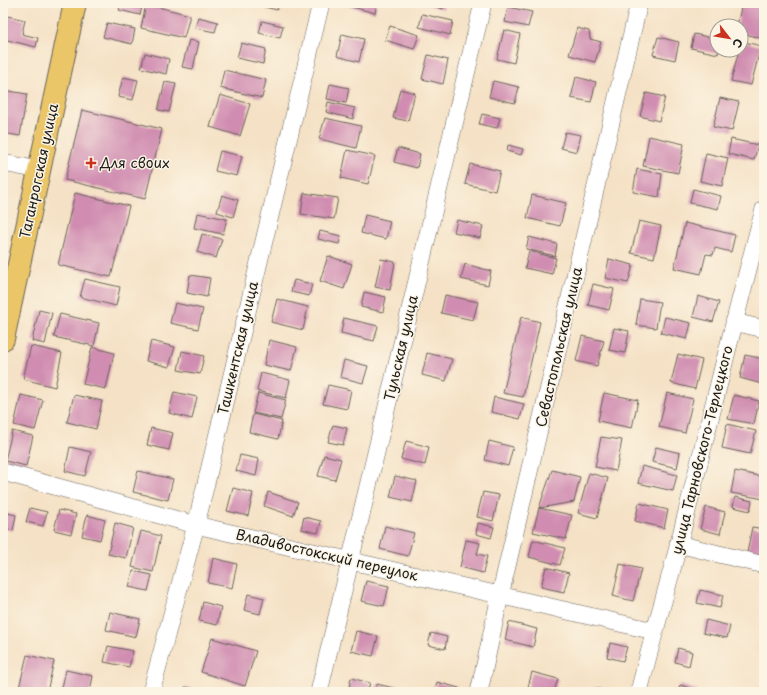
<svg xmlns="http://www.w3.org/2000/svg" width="767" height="695" font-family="'Playpen Sans',sans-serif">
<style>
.building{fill:#d08db1}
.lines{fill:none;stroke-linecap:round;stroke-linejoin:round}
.minor-casing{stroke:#686158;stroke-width:18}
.major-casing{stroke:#686158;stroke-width:24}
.minor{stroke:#fff;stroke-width:17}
.major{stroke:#ebc669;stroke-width:22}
.poi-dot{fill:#c8321e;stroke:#fcf5e5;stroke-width:1.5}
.labels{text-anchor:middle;stroke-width:3;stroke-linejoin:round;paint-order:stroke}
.poi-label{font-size:14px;fill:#1c1c1c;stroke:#fcf5e5;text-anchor:start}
.street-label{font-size:14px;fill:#1c1c1c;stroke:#fcf5e5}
</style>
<rect width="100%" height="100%" fill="#fcf5e5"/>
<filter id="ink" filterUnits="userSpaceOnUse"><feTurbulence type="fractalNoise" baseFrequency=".025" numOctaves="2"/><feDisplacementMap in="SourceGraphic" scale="8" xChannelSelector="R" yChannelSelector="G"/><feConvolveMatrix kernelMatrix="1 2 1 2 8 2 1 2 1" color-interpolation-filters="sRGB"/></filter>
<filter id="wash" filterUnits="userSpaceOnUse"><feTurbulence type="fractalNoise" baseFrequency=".012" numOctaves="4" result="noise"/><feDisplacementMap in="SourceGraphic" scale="16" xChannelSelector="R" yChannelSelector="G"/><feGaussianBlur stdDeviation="0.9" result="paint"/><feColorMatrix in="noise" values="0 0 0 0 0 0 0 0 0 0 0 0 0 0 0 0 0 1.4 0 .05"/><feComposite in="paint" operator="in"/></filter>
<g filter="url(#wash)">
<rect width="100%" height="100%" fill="#f5e2c6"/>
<g id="blocks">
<path class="building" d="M121 3H143L140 15 119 10Z
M261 3H279L277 10 261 6Z
M349 3H377L375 13 348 6Z
M421 3H444L443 9Z
M742 3 764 7V27L761 38 741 33V26H737Z
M146 4 190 15 184 38 141 28Z
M508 7 532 12 528 27 505 22Z
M422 14 453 21 450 35 419 27Z
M3 15 25 20 22 34 38 38 36 47 3 39Z
M198 17 218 22 215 32 195 28Z
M262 21 283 26 280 38 259 33Z
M107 23 135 29 132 44 103 37Z
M390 26 419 35 414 49 385 40Z
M577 28 589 31 590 39 601 42 595 62 569 55Z
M504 30 520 34 514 63 497 59Z
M342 34 364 39 359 62 337 56Z
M694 34 717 39V50H719L718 54 691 48Z
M658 37 679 42 675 60 653 55Z
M189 40 199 42 193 69 182 67Z
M741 41 761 46 751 85 731 81 739 50H741Z
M241 43 266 49 263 64 237 58Z
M145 53 169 59 166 74 141 68Z
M428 55 448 60 443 84 422 79Z
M224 70 266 80 262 98 220 88Z
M123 77 138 80 133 100 118 97Z
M576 77 596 82 591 102 571 98Z
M493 81 519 87 515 103 489 97Z
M165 82 176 84 169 112 158 110Z
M330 84 349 88 346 103 327 99Z
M400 89 415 93 408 121 393 118Z
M3 90 27 94 20 136 3 133Z
M646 93 665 97 659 121 640 116Z
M220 95 250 104 240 136 210 127Z
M720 98 739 102 732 131 713 127Z
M328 102 355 108 353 119 326 112Z
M82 110 162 129 145 199 65 180Z
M482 114 500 118 497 128 479 124Z
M325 118 361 126 356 148 319 139Z
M565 132 581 135 577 152 561 148Z
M649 136 684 144 678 173 643 166Z
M731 139 758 145 754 160 728 154Z
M508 145 523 149 521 155 507 151Z
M398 148 420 154 417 168 394 162Z
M347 150 375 156 368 184 341 178Z
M220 151 242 156 237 176 215 171Z
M706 153 728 158 722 186 700 181Z
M470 164 500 171 495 191 465 184Z
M637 169 662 174 659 197 633 192Z
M693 189 721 196 718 209 690 203Z
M75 193 129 206 111 277 58 265Z
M304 193 338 198 334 219 301 214Z
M3 195H7L4 211H3Z
M222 195 238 200 233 217 217 212Z
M532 195 566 203 560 226 527 218Z
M197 213 227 219 223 234 194 228Z
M365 215 390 221 386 239 361 233Z
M457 220 483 226 480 238 454 232Z
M639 221 661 226 654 258 631 253Z
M685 223 735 235 731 252 715 248 713 255 706 254 701 274 674 268Z
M320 231 341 236 339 244 318 239Z
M202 234 222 239 216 258 197 252Z
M529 237 557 244 555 256 526 249Z
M529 251 556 258 552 274 525 268Z
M328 256 352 264 344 289 320 281Z
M381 259 395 262 390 290 375 287Z
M609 259 633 265 628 283 605 278Z
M465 264 491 271 488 285 461 279Z
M190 275 210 278 207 297 187 293Z
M85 279 120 287 116 306 80 297Z
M294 280 312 284 309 296 291 292Z
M593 284 614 289 609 310 588 305Z
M364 292 386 297 383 312 361 307Z
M445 295 478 302 473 320 441 313Z
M698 296 719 302 713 322 693 317Z
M277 299 308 307 303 330 271 322Z
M640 299 660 302 656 328 636 325Z
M175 303 203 309 198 329 170 323Z
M39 310 52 313 45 344 32 341Z
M60 314 99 323 94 346 54 337Z
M521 317 540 322 523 397 503 393Z
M665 317 691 323 687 339 661 333Z
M344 318 378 326 374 341 341 333Z
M614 328 629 331 625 353 609 350Z
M582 336 604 341 597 366 576 361Z
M269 340 297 347 291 371 264 365Z
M151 341 175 347 169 367 146 361Z
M31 346 62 353 55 387 23 379Z
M92 347 114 353 106 389 83 384Z
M182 351 204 356 200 374 178 370Z
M427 353 452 359 446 381 422 375Z
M678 354 702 360 695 389 671 383Z
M745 355 764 359V376L762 384 740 378Z
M344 360 368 366 363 383 340 377Z
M261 373 290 380 286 398 257 391Z
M328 385 351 390 347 409 323 404Z
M174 392 197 397 192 419 169 413Z
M258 393 286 400 281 419 253 413Z
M604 393 638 400 632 428 598 421Z
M667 393 693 399 685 433 659 427Z
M21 395 43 400 35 430 14 425Z
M74 395 102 401 96 429 67 422Z
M734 395 759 401 754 424 728 419Z
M494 397 524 404 520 419 491 412Z
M253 414 282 421 278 439 249 432Z
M727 424 756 431 750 454 722 448Z
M333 425 347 428 343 445 328 442Z
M151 428 173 433 169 450 147 445Z
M12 431 33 436 26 466 5 461Z
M601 437 622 440 616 471 595 467Z
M406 441 429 447 425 465 401 459Z
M489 441 513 447 508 466 485 460Z
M70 447 91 452 85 476 65 471Z
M656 447 680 453 677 468 652 462Z
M240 455 259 459 256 476 236 471Z
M324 455 341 459 335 480 318 476Z
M642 466 677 475 673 491 638 483Z
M552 470 580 477 574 502 539 508Z
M138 471 173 479 168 500 133 492Z
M735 471 764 477V499L731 493Z
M589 473 608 478 597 518 578 513Z
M395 476 417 481 412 502 390 497Z
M233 488 253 493 248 516 227 511Z
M268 492 298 502 293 516 264 506Z
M483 492 499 495 493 521 477 517Z
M735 497 752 501 750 511 733 507Z
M639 503 668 510 664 528 635 521Z
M706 507 725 512 720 534 700 529Z
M30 508 47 512 43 526 26 522Z
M539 508 572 515 566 539 533 532Z
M59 510 76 514 71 534 54 530Z
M3 512 16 515 13 531 3 528Z
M87 515 105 520 100 540 82 536Z
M304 517 321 521 318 533 301 529Z
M115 523 133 528 126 558 108 554Z
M478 523 494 527 491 538 476 534Z
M385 526 414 533 408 556 380 549Z
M752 527 764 529V556L747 553Z
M141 531 161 536 153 572 132 567Z
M466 540 480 543 477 554 487 556 483 573 460 567Z
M533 540 565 548 560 565 529 557Z
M213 558 237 564 232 588 208 583Z
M620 564 641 569 633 601 613 596Z
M546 567 569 573 564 592 541 587Z
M133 571 152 575 148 591 129 587Z
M366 581 389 586 384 606 361 601Z
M700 590 723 595 720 608 697 603Z
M248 594 264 598 260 614 244 610Z
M203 602 221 607 217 625 199 621Z
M110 612 140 619 136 637 106 630Z
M706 620 730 626 727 638 703 633Z
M509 622 537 629 533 647 505 640Z
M356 631 378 636 373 656 351 651Z
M431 633 447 637 445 649 428 645Z
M212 638 256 651 245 686 201 672Z
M610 643 627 647 623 661 607 657Z
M108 646 133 651 129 667 104 662Z
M678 648 692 652 689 666 675 662Z
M27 655 54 661 47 692H36L19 688Z
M3 659 7 660 4 674H3Z
M66 670 93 676 90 692H61Z
M532 672 558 679 554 692 527 691Z
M351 678 370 683 367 692H348Z
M437 682 459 688 458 692H434Z
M377 684 398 689V692H375Z
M680 685 697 690V692H678Z
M185 687 201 691V692H184Z
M594 688 611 691V692H593Z"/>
</g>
</g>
<g filter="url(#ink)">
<use href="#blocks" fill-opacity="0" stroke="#686158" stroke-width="1"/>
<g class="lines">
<g class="minor-casing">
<path id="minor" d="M3 163 39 170
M734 322 764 329
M3 472 196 525 654 631
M678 544 764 565
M151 692 196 525 321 3
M319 692 483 3
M479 692 500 596 639 3
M639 692C651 642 666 593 679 543 707 432 734 320 764 209"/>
</g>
<g class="major-casing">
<path id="major" d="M3 339 75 3"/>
</g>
<use href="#minor" class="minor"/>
<use href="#major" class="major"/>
</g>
</g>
<path class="poi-dot" d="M89 157h4v4h4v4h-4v4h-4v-4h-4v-4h4z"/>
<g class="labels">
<g class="poi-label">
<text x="100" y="168">Для своих</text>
</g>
<g class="street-label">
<text transform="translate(39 171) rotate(-78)" y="5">Таганрогская улица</text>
<text transform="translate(559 347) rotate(-77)" y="5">Севастопольская улица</text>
<text transform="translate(238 348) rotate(-77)" y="5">Ташкентская улица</text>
<text transform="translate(401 348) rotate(-77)" y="5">Тульская улица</text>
<text transform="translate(702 450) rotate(-76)" y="5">улица Тарновского-Терлецкого</text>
<text transform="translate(327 555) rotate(13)" y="5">Владивостокский переулок</text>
</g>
</g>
<rect width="767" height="695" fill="none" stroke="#fcf5e5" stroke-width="16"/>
<g transform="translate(729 38) rotate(121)"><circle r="19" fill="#fcf5e5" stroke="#a29e95"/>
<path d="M0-3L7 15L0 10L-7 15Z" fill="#c8321e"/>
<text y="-6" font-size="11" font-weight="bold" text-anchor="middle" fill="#1c1c1c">С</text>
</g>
</svg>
